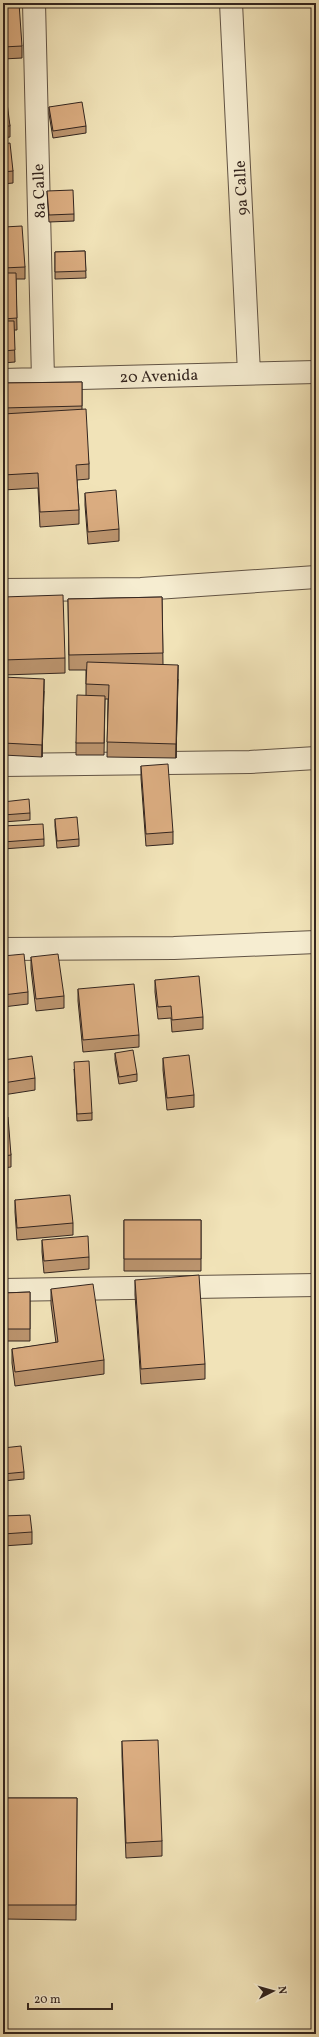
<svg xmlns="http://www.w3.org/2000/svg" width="319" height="2037" font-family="Vollkorn,serif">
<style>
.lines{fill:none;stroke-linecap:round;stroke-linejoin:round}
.minor-casing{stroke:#625445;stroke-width:24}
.minor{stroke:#f6edd1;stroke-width:22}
.wall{fill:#bc956f;stroke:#33251f}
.shaded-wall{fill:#99795a;stroke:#33251f}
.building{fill:#dbad81;stroke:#33251f}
.labels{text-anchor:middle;stroke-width:3;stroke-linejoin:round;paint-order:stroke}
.street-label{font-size:16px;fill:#33251f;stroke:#f6edd1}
</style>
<rect width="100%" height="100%" fill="#f1e3b8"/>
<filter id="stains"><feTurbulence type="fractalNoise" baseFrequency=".005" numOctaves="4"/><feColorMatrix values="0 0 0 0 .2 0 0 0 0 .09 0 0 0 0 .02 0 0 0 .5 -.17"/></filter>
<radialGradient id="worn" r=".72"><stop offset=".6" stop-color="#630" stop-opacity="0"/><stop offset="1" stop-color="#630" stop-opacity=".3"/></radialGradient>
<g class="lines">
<g class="minor-casing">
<path id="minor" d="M34 3 43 379
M231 3 249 373
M3 380 316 372
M3 590 141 589 316 577
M3 765 250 762 316 758
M3 949 174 948 316 942
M3 1290 316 1285"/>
</g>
<use href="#minor" class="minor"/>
</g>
<path class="wall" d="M3 3 22 46V58L3 59Z
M3 96 10 126V137L3 138Z
M49 107 86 126V133L53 138 49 114Z
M3 144 13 171V183L3 184Z
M47 191 74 214V221L49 222Z
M4 227 25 267V279H16L17 330H14L15 362 3 363V245H5Z
M85 251 86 278 55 279V252Z
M82 382V410L89 464V479L77 480 79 510V524L40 527 38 488 3 490V383Z
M85 493 119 529V541L88 544 85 505Z
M3 597 65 658V673L3 675Z
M162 597 163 664 178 679 176 758 107 757 108 699H105L104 755H76V743L86 695V670H69L68 599Z
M3 677 44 691 42 757 3 755Z
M141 766 173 832V844L146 846 141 778Z
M3 802 30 813V820L3 822Z
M55 819 79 839V846L57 848 55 826Z
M3 826 44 839V846L3 849Z
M3 956 28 992V1004L3 1007Z
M31 957 64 996V1008L36 1011 31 969Z
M155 980 203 1017V1029L172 1032 171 1018 158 1019 155 992Z
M78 989 139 1035V1047L83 1052 78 1001Z
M115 1053 137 1074V1081L119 1084 115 1060Z
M163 1058 194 1095V1107L167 1110 163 1070Z
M3 1060 35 1078V1090L3 1095Z
M74 1069 92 1113V1120L77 1121Z
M3 1117 11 1155V1167L3 1168Z
M15 1200 73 1223V1235L17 1240 15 1212Z
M124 1220H201V1271H124Z
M42 1240 89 1257V1269L44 1273 42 1252Z
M135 1280 205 1364V1379L141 1384 135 1295Z
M51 1289 104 1360V1374L15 1386 12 1363V1349L56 1343 51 1304Z
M30 1292V1341H3V1293Z
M3 1448 24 1472V1479L3 1481Z
M3 1516 32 1532V1544L3 1546Z
M122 1741 162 1841V1856L126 1858 122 1756Z
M3 1798H77L76 1920 3 1919Z"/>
<path class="shaded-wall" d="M178 665V679L176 758V744Z
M44 679V691L42 757V745Z"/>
<path class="building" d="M3 3H19L22 46 3 47Z
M6 95 10 126H3V96Z
M82 102 86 126 53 131 49 107Z
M10 143 13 171 3 172V144Z
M73 190 74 214 49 215 47 191Z
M22 226 25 267 3 268V245L5 244 4 227Z
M85 251 86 271 55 272V252Z
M3 273H16L17 318 3 319Z
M3 321H14L15 350 3 351Z
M82 382V406L3 408V383Z
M86 409 89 464 76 465 79 510 40 512 38 473 3 475V414Z
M116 490 119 529 88 532 85 493Z
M63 595 65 658 3 660V597Z
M162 597 163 653 69 655 68 599Z
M87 662 178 665 176 744 107 742 109 685 86 684Z
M3 677 44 679 42 745 3 743Z
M77 695 105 696 104 743H76Z
M168 764 173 832 146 834 141 766Z
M29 799 30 813 3 815V802Z
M77 817 79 839 57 841 55 819Z
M43 824 44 839 3 842V826Z
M24 954 28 992 3 995V956Z
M58 954 64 996 36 999 31 957Z
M199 976 203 1017 172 1020 171 1006 158 1007 155 980Z
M134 984 139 1035 83 1040 78 989Z
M133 1050 137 1074 119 1077 115 1053Z
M189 1055 194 1095 167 1098 163 1058Z
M32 1056 35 1078 3 1083V1060Z
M89 1061 92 1113 77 1114 74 1062Z
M3 1117H8L11 1155 3 1156Z
M70 1195 73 1223 17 1228 15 1200Z
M124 1220H201V1259H124Z
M88 1236 89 1257 44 1261 42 1240Z
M199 1275 205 1364 141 1369 135 1280Z
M93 1284 104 1360 15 1372 12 1349 58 1342 51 1289Z
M30 1292V1329H3V1293Z
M21 1446 24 1472 3 1474V1448Z
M30 1515 32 1532 3 1534V1516Z
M158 1740 162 1841 126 1843 122 1741Z
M3 1798H77L76 1905H3Z"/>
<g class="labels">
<g class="street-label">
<text transform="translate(240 188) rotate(-93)" y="6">9a Calle</text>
<text transform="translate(38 191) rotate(-92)" y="6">8a Calle</text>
<text transform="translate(159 375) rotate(-2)" y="6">20 Avenida</text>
</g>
</g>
<rect width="319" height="2037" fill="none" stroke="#f1e3b8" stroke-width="16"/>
<rect x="4" y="4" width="311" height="2029" fill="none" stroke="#33251f" stroke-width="2"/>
<rect x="8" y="8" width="303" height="2021" fill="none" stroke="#33251f"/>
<g transform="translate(273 1991) rotate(84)" stroke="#f6edd1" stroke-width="3" paint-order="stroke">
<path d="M0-3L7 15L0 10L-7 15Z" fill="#33251f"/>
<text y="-6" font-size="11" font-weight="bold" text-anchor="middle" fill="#33251f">N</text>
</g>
<path d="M28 2003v6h84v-6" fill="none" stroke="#33251f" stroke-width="2"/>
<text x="34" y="2003" font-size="12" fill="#33251f" stroke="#f6edd1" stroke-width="3" paint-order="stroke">20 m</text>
<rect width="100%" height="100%" filter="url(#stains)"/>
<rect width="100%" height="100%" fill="url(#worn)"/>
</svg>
